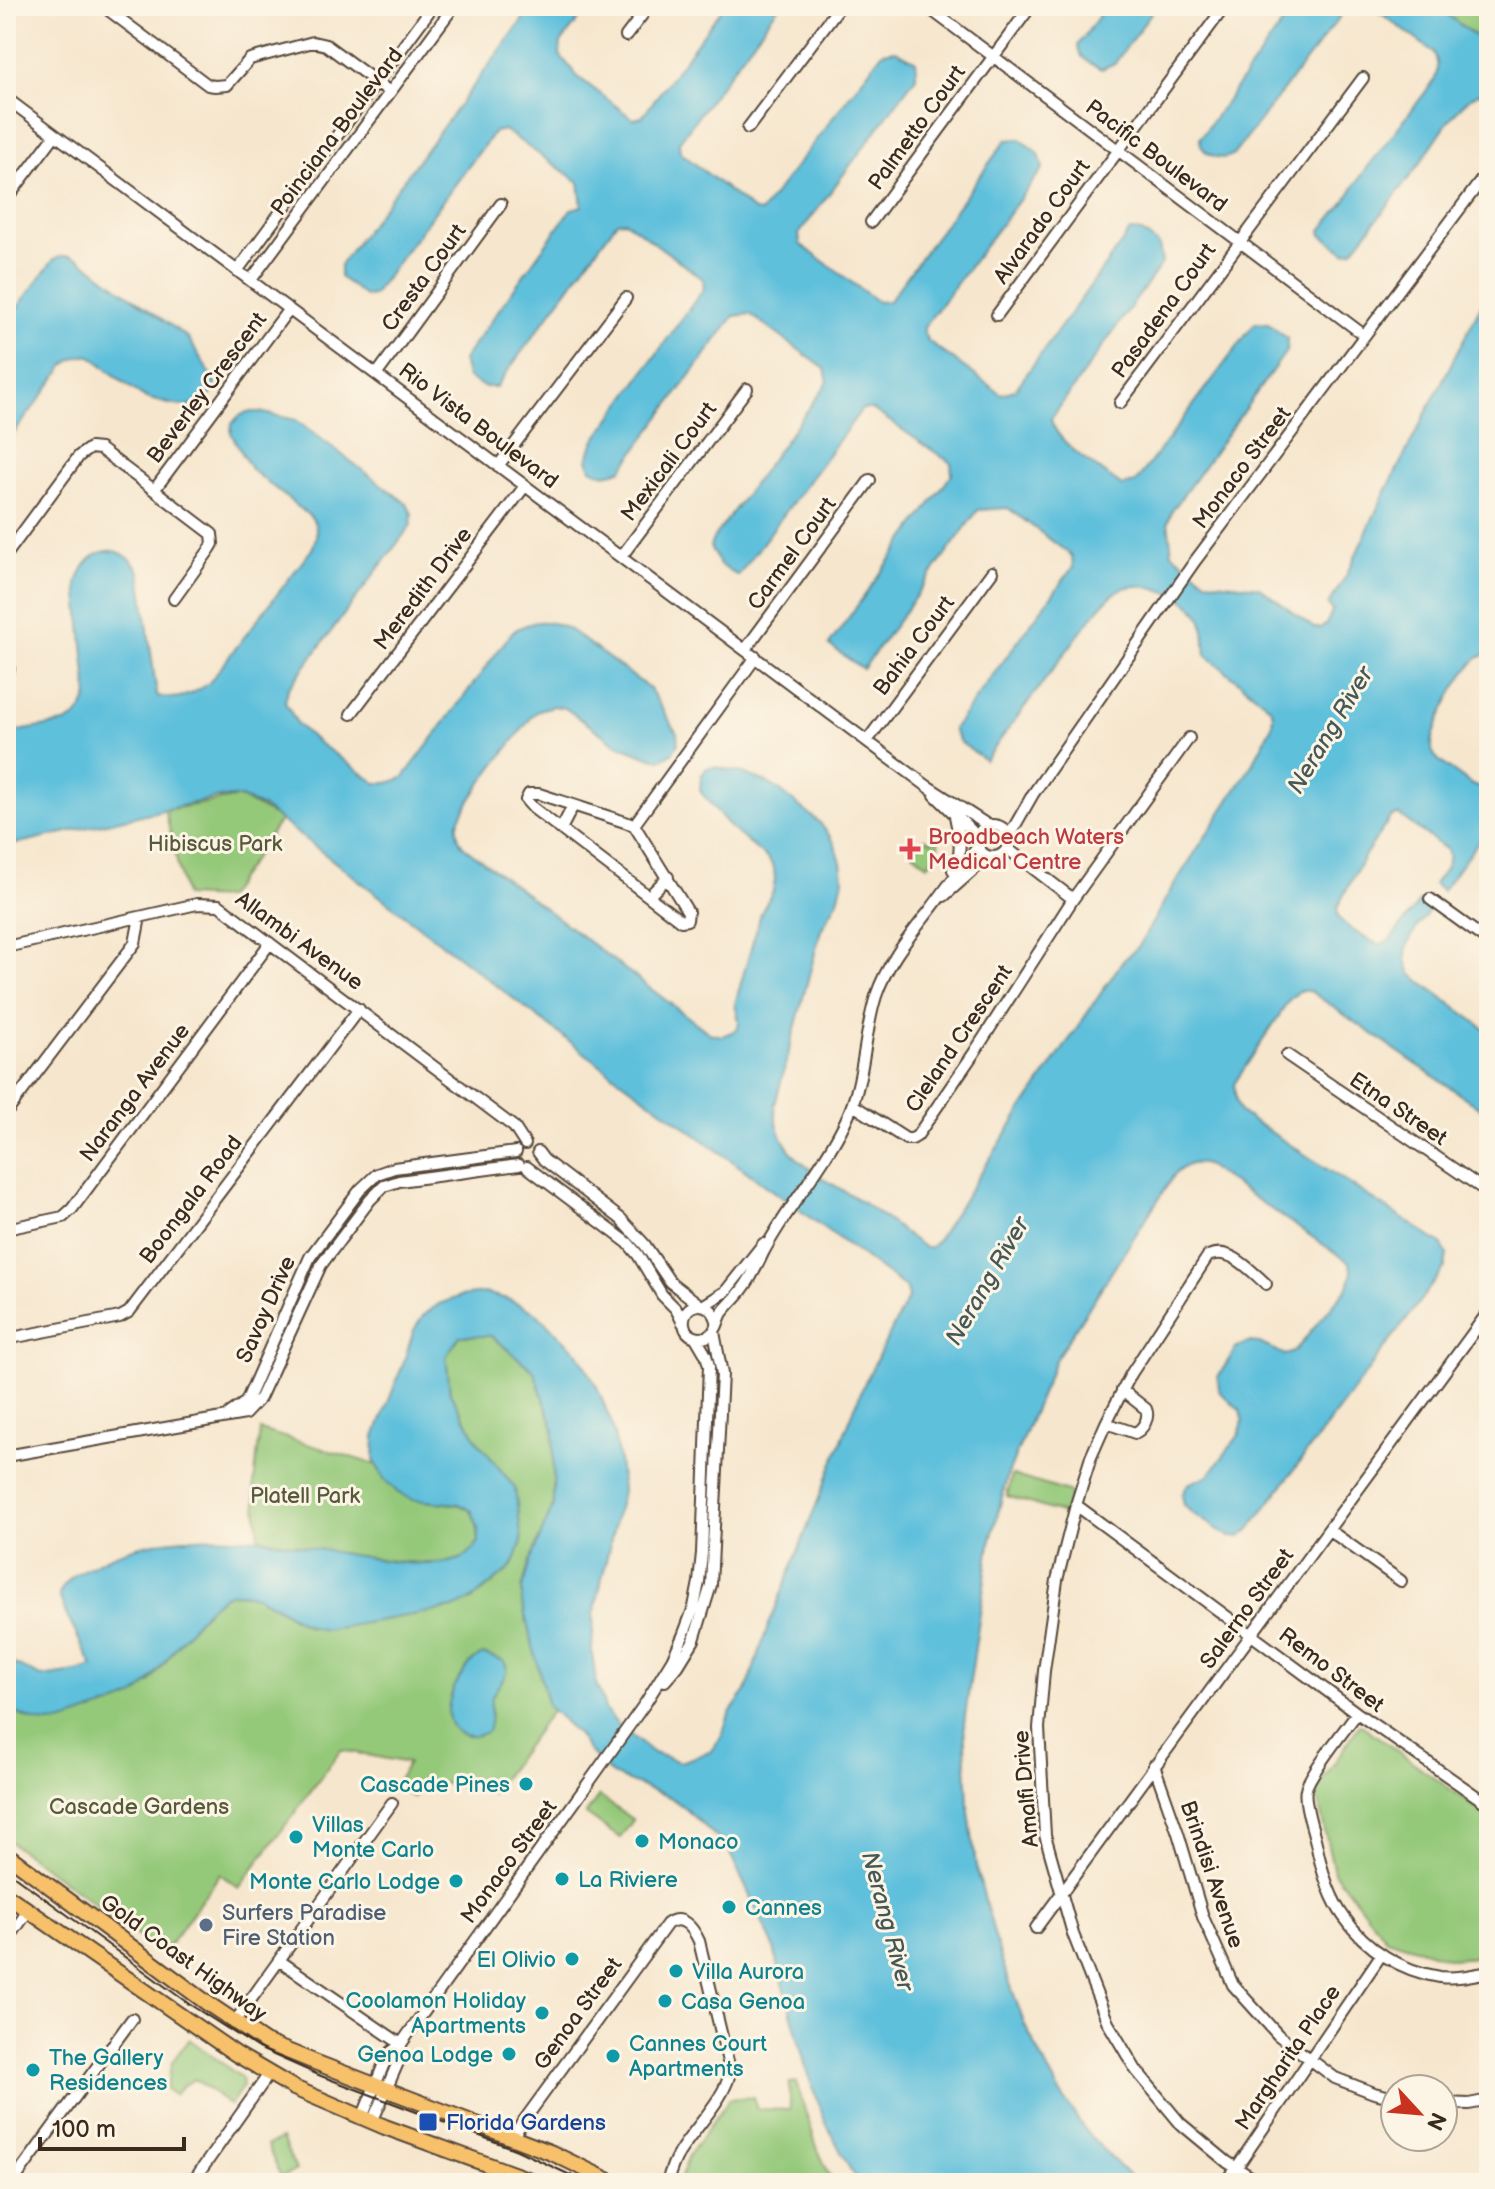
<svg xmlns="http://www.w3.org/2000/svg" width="1495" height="2189" font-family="'Balsamiq Sans',sans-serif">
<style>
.green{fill:#95c97a;stroke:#687a4c;stroke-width:2}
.water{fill:#5ec0dc;stroke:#4c757d;stroke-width:2}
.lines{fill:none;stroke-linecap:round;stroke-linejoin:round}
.minor-casing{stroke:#574638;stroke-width:14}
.highway-casing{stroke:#574638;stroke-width:18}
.minor{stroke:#fff;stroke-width:10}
.highway{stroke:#f7c06b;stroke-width:14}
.tram{stroke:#3b2a1e;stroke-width:2}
.health-dot{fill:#e0444e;stroke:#fcf5e5;stroke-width:3}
.culture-dot{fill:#0f9aa8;stroke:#fcf5e5;stroke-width:3}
.service-dot{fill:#5c6f8a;stroke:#fcf5e5;stroke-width:3}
.transit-dot{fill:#1a4fb4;stroke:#fcf5e5;stroke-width:3}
.labels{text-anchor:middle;stroke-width:6;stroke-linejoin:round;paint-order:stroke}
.street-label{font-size:22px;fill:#3b2a1e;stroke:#fcf5e5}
.health-label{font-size:22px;fill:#be3a42;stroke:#fcf5e5;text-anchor:start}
.park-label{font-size:22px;fill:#565a3a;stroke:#fcf5e5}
.culture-label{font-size:22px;fill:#0d838f;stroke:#fcf5e5;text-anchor:start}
.service-label{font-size:22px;fill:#4e5e75;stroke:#fcf5e5;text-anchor:start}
.transit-label{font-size:22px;fill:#164399;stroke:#fcf5e5;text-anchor:start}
.water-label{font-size:24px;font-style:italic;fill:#465757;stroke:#fcf5e5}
</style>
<rect width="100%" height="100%" fill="#fcf5e5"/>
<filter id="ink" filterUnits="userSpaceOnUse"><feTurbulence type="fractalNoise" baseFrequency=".0125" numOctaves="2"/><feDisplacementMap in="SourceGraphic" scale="16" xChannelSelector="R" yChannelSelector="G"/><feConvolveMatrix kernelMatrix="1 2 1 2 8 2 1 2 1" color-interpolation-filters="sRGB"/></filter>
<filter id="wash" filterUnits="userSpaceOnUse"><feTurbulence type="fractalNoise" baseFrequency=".006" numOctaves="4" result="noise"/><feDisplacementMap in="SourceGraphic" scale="32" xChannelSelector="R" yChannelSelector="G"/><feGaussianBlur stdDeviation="1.8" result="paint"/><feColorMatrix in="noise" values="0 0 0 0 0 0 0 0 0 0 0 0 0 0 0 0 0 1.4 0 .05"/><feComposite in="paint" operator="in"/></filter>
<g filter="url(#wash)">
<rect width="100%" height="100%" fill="#f6e6cd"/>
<path class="green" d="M1436 6H1489V47Z
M239 797 281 819 226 898 185 896 165 810Z
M936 837C943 847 934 856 928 865L913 853 925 838 931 842Z
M460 1336H491L534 1371 554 1429 553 1506 530 1561 522 1589 548 1706 552 1710 492 1793 437 1782 412 1797 395 1785 408 1763 341 1750 239 1888 220 1874 163 1954 6 1839V1708L12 1711 149 1683 193 1625 219 1598 232 1593 254 1594 308 1627 472 1600 508 1570 515 1561V1488L479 1443 450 1393 446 1356Z
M260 1430 377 1465C384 1479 397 1493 412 1499 413 1500 423 1501 425 1501 459 1505 478 1499 479 1542 475 1546 471 1553 466 1556 433 1577 300 1545 259 1538L254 1484Z
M1012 1475 1071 1493 1064 1514 1007 1496Z
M1360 1724 1489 1817V1956L1451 1959 1386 1939 1334 1872 1316 1791Z
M599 1796 633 1820 620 1838 586 1814Z
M189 2039 242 2078 243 2086 230 2105 195 2079 181 2087 175 2095 166 2089 172 2062Z
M796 2082 818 2150 833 2183H679L688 2157 729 2099 753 2097 757 2109 790 2110 789 2083Z
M282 2139 296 2170 281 2177 267 2145Z"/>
<path class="water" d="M533 6H589L561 43 560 55 577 76 633 119 642 117 724 6H779L679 142 680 152 754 211 761 212 883 52 896 50 916 61V77L799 234 800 244 878 302 889 301 1006 140 1020 139 1039 154 1043 168 924 327V334L928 341 1001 394 1015 390 1130 231 1142 232 1159 245 1162 263 1051 419C1056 444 1101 470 1122 486L1135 483 1255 323 1268 324 1287 338V350L1172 511 1168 522 1172 553 1207 581 1259 587 1314 628H1321L1326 624 1333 610 1328 605 1346 576 1381 501 1489 290V653C1485 655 1481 656 1477 659 1463 669 1425 736 1433 753 1438 763 1452 770 1461 777 1470 784 1478 791 1489 786V827L1442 891 1434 884C1442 873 1452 864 1447 850L1399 815 1391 817 1365 855 1338 906C1337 911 1336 914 1340 919 1346 928 1370 941 1380 945L1390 940 1420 901 1430 909C1415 932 1396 948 1412 975L1489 1032V1114L1310 991H1299L1290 999 1234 1084 1236 1101 1240 1112 1441 1244 1447 1254 1445 1267 1249 1530 1240 1537H1230L1192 1513 1184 1505 1182 1495 1188 1484 1209 1475 1239 1435 1243 1421 1240 1410 1219 1391 1218 1377 1236 1348 1248 1342 1259 1343 1285 1355 1294 1352 1348 1287 1352 1273 1349 1262 1206 1165C1191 1161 1184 1165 1174 1175L1055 1360 1008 1474 990 1544 964 1723 968 1804 976 1866 999 1952 1024 2023 1057 2088 1087 2133 1136 2183H860L850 2169 826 2123 808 2075 773 1945 727 1847 686 1809 670 1797 612 1775 588 1750 577 1734 548 1706 522 1603V1589L530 1561 553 1506 554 1429 534 1371 491 1336H460L446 1356 450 1393 479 1443 515 1488 522 1541 515 1561 508 1570 471 1600 453 1608 324 1630C290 1624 267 1591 235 1593 204 1595 164 1672 138 1693 126 1702 107 1706 93 1711 52 1726 47 1729 6 1708V1660L41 1677 77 1672 93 1667 66 1614 59 1595C68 1575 82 1571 100 1561 142 1540 191 1536 237 1538 245 1539 254 1538 262 1539 306 1544 432 1579 466 1556 471 1553 475 1546 479 1542L478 1527 472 1511 459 1504 413 1500 398 1493 384 1479 374 1460 375 1437 404 1361 414 1330 423 1316 439 1304 461 1296 485 1293 507 1299 535 1312 578 1353 597 1387 612 1424 619 1460 622 1491 594 1614 592 1651 596 1683 606 1711 618 1725 653 1753 680 1762 710 1752 722 1736 729 1714 746 1691 766 1632 865 1382 908 1298 906 1289 901 1284 603 1067 263 807 239 797 216 798 6 846V733L65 723 76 717 83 708 88 696 77 584C86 547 120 538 140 572L157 696C176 702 193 694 208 684L312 549C317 537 319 530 312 518L251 469 231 433 232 424 238 417 247 412H259L296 420 407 504 412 514 411 525 288 689 285 702 298 725 316 741 376 783H388L403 778 513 631C536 619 546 619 569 629L650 689 677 733 678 744 673 752 663 759H654L616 744 565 708 554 706 542 709 534 714C518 736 458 807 457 829 457 836 459 840 463 846L709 1033 722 1036 732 1032 738 1028 739 1021 735 1004 761 913 773 891 775 880 774 868 769 860 731 828 700 791 701 776 707 768 716 767 743 773 766 782 778 789 820 823 834 842 841 862 843 880 838 900 821 930 775 1104C774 1160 826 1178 865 1204 885 1218 905 1234 925 1248H930L936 1242 1019 1114 1122 962 1139 946 1172 888 1252 765 1272 726 1273 714 1271 708 1206 655C1204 643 1206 629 1201 618 1192 597 1146 580 1124 588 1111 593 1101 607 1092 617L985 760 960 742 953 729 1073 567 1072 556 1008 508 978 510 863 669 829 645 952 474 951 463 872 409H862L738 576 720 565 710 547 713 539 828 382 825 369 750 314 734 316 622 469C609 474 603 476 591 469L588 459 593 443 704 288 703 279 625 221 617 222 496 387H484L467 377 463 360 571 209 582 206 579 182 504 130 494 132 373 295 365 296 340 277V265Z
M1106 6H1156L1115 63 1102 69C1092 65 1078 57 1078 45Z
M1295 6H1348L1234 154C1220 163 1200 154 1200 138Z
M1371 6H1436L1489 47V95C1482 92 1478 93 1472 97 1452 110 1432 147 1418 166 1397 194 1375 222 1353 250L1345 252 1322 235 1321 230 1343 204 1364 172 1434 81C1439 70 1439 61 1432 51Z
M62 256H71L79 259 188 338 216 383C208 410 189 408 165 403 159 401 152 400 147 398 129 389 107 368 91 356 81 355 73 358 65 365L6 444V323L54 259Z
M483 1654 504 1661C512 1676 497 1683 492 1697 489 1708 493 1719 488 1731 481 1735 473 1738 464 1735 429 1723 460 1664 483 1654Z"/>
</g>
<g filter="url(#ink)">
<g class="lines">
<g class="minor-casing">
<path id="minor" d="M103 6 208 85 215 86 227 85 250 59 313 42 326 45 390 92
M926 6 1364 335
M626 36 649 6
M6 98 927 786 989 826
M748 128 840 6
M6 200 55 135
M871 222 1031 6
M237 271 433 6
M251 280 454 6
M997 315 1225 6
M377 374 501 204
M1120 403 1363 78
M498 466 626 298
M155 489 289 309
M6 555 79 456 90 448 100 449 212 534 213 544 210 549 174 599
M621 557 747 389
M6 643 9 669
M745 650 870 480
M351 714 525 486
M867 741 992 572
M529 794H539L634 825 688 912 687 920 681 921 533 808 526 800Z
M935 795 971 830 977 840
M977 841a16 16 0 1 1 32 0a16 16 0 1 1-32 0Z
M634 825 756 657
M561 829 573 806
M1009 836 1033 794 1195 561 1489 170
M1008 849 1073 899
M953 870C964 851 959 836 955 816
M649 896 668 877
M944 896 988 857
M1430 899 1488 941 1489 939
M6 947 197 904 219 905 514 1127 525 1144
M1287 1055 1489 1193
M853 1105 906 1139H912L917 1136 974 1053 1073 899 1189 738
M6 1113 135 943 140 917
M538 1152 544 1160 621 1219 645 1245 670 1282 700 1305
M527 1167 628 1243 638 1255 662 1295 676 1309 683 1323
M6 1229 63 1217 72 1209 270 943
M704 1305 725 1292 763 1244
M717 1321C711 1297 681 1302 684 1324 686 1337 702 1342 711 1334 718 1329 718 1320 722 1313 728 1305 736 1298 742 1290 751 1279 757 1266 763 1253 787 1207 824 1167 846 1120 865 1081 863 1037 876 996 887 963 909 937 930 910 946 889 961 867 978 847
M6 1339 120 1317 129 1312 359 1009
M230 1413 246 1402 310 1257 360 1190 377 1174 394 1168 516 1152
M1106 1423 1135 1433C1143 1429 1150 1418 1146 1409L1122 1390
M6 1456 245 1414 260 1398 321 1265 370 1200 384 1186 399 1181 519 1165
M1076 1505 1357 1713 1489 1805
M1329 1530 1401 1581
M665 1681 678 1666 694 1640 711 1585 722 1374 714 1332
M1357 1713C1346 1728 1309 1774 1306 1789 1303 1802 1313 1829 1316 1843 1321 1868 1329 1897 1344 1917 1366 1949 1401 1971 1440 1977 1456 1979 1473 1975 1489 1972
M1154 1765 1178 1833 1203 1917 1233 1985 1278 2035 1335 2078 1374 2093 1395 2098
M1036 1928 1489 1311
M6 1942 28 1911
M280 1961 401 2044
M234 2023 392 1803
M1443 2103 1469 2104 1489 2100
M362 2118 383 2066 390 2053 401 2044 597 1771 646 1702 672 1660 683 1636 694 1607 699 1582 702 1553 709 1366 706 1355 696 1338
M372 2122 400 2058 401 2044
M512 2137 667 1924C682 1913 693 1928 699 1941L730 2070C729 2094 692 2131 679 2153 673 2162 670 2172 667 2183
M12 2183 132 2019
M192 2183 269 2074
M1226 2183 1381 1955
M1260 2183 1227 2162 1180 2123 1136 2070 1108 2023 1073 1934 1045 1835 1039 1728 1044 1671 1057 1580 1076 1505 1091 1457 1106 1423 1131 1374 1208 1256C1230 1246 1250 1270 1266 1284"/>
</g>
<g class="highway-casing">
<path id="highway" d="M6 1854 207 2003 265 2042 312 2061 552 2153 614 2183
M6 1895 236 2054 294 2088 385 2127 538 2183"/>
</g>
<use href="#minor" class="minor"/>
<use href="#highway" class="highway"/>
<path class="tram" d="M6 1870 189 2004 258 2048 321 2076 517 2150 587 2183"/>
</g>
</g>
<path class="health-dot" d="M906 837h8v8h8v8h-8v8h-8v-8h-8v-8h8z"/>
<g class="culture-dot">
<circle cx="526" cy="1784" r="8"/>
<circle cx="296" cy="1837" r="8"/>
<circle cx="642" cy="1841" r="8"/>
<circle cx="562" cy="1879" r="8"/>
<circle cx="456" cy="1881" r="8"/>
<circle cx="729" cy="1907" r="8"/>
<circle cx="572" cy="1959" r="8"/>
<circle cx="676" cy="1971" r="8"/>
<circle cx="665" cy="2001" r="8"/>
<circle cx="542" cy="2013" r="8"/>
<circle cx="509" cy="2054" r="8"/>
<circle cx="613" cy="2056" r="8"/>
<circle cx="33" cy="2070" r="8"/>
</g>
<circle class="service-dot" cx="206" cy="1925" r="8"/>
<rect class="transit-dot" x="418" y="2112" width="20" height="20" rx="4"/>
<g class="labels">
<g class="street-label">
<text transform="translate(916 127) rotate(-54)" y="8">Palmetto Court</text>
<text transform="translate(336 131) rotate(-53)" y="8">Poinciana Boulevard</text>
<text transform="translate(1157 155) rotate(37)" y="8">Pacific Boulevard</text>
<text transform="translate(1041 221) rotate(-54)" y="8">Alvarado Court</text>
<text transform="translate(423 277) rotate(-54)" y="8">Cresta Court</text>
<text transform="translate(1163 310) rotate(-54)" y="8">Pasadena Court</text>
<text transform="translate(206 387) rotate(-53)" y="8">Beverley Crescent</text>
<text transform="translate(479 425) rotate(37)" y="8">Rio Vista Boulevard</text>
<text transform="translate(668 461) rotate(-53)" y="8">Mexicali Court</text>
<text transform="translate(1241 467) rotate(-53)" y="8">Monaco Street</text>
<text transform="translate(791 553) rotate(-54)" y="8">Carmel Court</text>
<text transform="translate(422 588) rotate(-53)" y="8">Meredith Drive</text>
<text transform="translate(913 645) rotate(-53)" y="8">Bahia Court</text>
<text transform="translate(300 940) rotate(36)" y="8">Allambi Avenue</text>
<text transform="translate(958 1038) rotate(-56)" y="8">Cleland Crescent</text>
<text transform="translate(134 1092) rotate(-53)" y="8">Naranga Avenue</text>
<text transform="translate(1399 1108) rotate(34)" y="8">Etna Street</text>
<text transform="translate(190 1199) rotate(-53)" y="8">Boongala Road</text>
<text transform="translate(265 1309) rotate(-66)" y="8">Savoy Drive</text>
<text transform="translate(1246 1608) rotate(-54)" y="8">Salerno Street</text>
<text transform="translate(1332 1669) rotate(37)" y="8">Remo Street</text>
<text transform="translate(1025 1789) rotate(-95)" y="8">Amalfi Drive</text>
<text transform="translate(508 1861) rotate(-54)" y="8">Monaco Street</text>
<text transform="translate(1213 1874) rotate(71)" y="8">Brindisi Avenue</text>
<text transform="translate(184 1957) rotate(36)" y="8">Gold Coast Highway</text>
<text transform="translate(577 2013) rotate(-54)" y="8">Genoa Street</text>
<text transform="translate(1287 2057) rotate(-56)" y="8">Margharita Place</text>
</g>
<g class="health-label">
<text x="928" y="844">Broadbeach Waters<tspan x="928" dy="25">Medical Centre</tspan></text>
</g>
<g class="park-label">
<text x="215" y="851">Hibiscus Park</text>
<text x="305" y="1503">Platell Park</text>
<text x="139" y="1814">Cascade Gardens</text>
</g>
<g class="culture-label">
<text x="510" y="1792" text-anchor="end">Cascade Pines</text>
<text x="312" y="1832">Villas<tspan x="312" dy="25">Monte Carlo</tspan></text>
<text x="658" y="1849">Monaco</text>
<text x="578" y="1887">La Riviere</text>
<text x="440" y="1889" text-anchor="end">Monte Carlo Lodge</text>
<text x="745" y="1915">Cannes</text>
<text x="556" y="1967" text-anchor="end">El Olivio</text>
<text x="692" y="1979">Villa Aurora</text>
<text x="526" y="2008" text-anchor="end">Coolamon Holiday<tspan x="526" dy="25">Apartments</tspan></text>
<text x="681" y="2009">Casa Genoa</text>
<text x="629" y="2051">Cannes Court<tspan x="629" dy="25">Apartments</tspan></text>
<text x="493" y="2062" text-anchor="end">Genoa Lodge</text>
<text x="49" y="2065">The Gallery<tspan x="49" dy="25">Residences</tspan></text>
</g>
<g class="service-label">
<text x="222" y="1920">Surfers Paradise<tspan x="222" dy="25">Fire Station</tspan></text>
</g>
<g class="transit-label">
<text x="446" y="2130">Florida Gardens</text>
</g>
<g class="water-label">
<text transform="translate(1330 730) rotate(-59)" y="8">Nerang River</text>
<text transform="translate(987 1281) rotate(-60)" y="8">Nerang River</text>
<text transform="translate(888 1921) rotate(75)" y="8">Nerang River</text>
</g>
</g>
<rect width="1495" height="2189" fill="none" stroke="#fcf5e5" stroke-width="32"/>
<g transform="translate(1419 2113) rotate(116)"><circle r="38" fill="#fcf5e5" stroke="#afa495" stroke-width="2"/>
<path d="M0-6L14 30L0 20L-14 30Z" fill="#c8321e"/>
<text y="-12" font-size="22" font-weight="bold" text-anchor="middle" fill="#3b2a1e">N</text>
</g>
<path d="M40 2137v12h144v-12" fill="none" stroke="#3b2a1e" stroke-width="4"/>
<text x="52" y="2137" font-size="24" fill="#3b2a1e" stroke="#fcf5e5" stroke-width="6" paint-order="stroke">100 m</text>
</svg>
